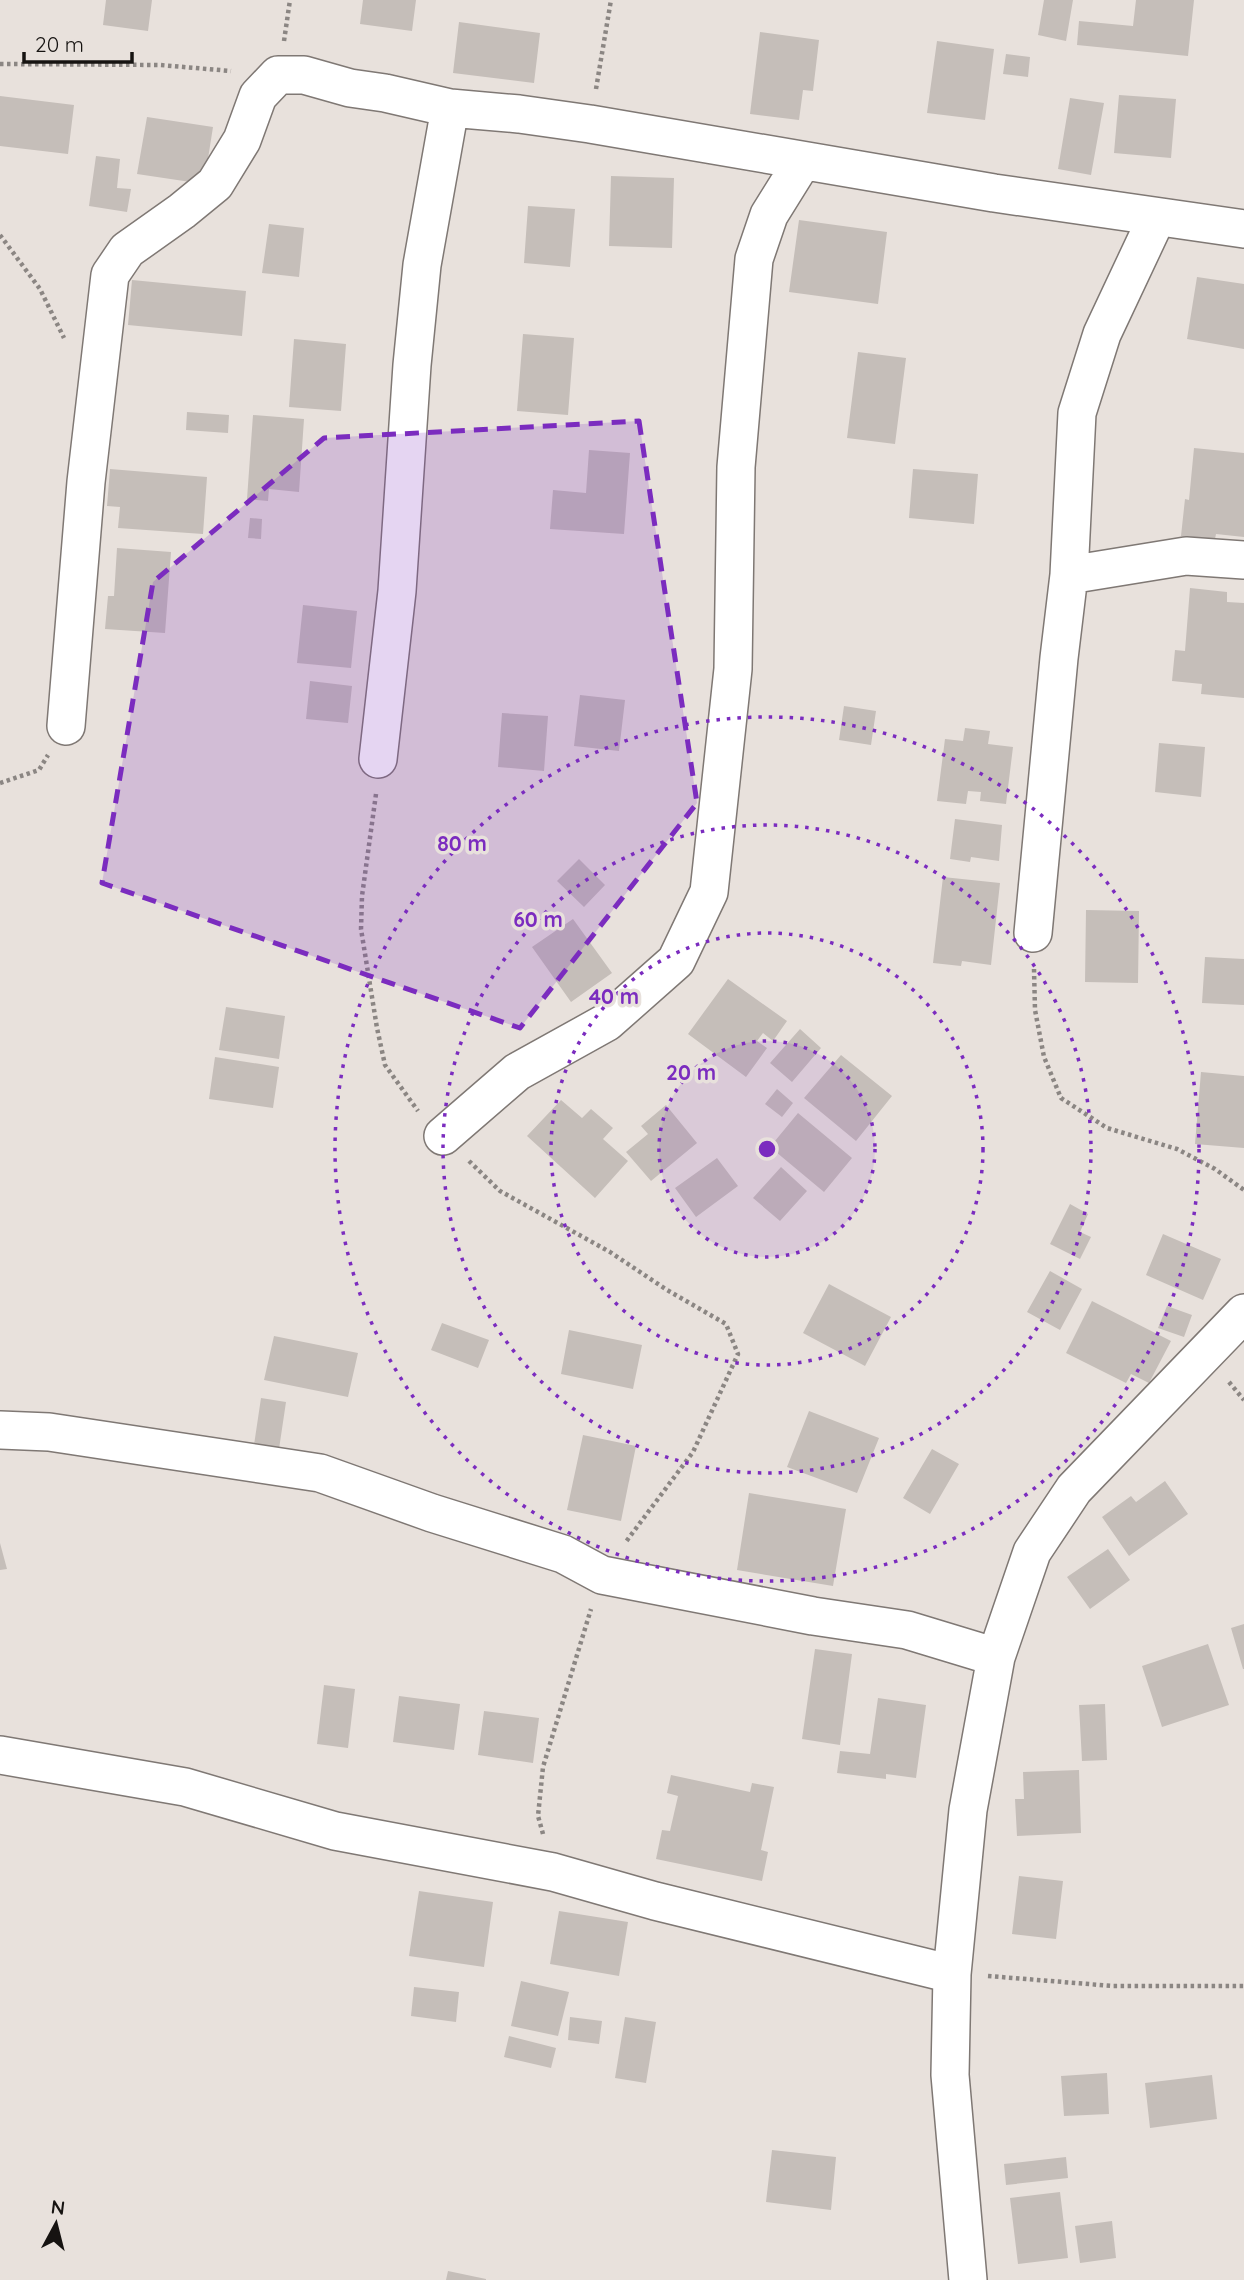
<svg xmlns="http://www.w3.org/2000/svg" width="1244" height="2280" font-family="Quicksand,sans-serif">
<style>
.building{fill:#c5beb9}
.lines{fill:none;stroke-linecap:round;stroke-linejoin:round}
.street-casing{stroke:#7f7874;stroke-width:40}
.path{stroke:#8b8683;stroke-width:4.5;stroke-dasharray:3.5 3.5;stroke-linecap:butt}
.street{stroke:#fff;stroke-width:37}
.marked{fill:#7b2cbf;fill-opacity:0.2;stroke:#7b2cbf;stroke-width:5;stroke-dasharray:14 9;stroke-linejoin:round}
.ring{fill:none;stroke:#7b2cbf;stroke-width:3.5;stroke-dasharray:3.5 7}
.centre{fill:#7b2cbf;stroke:#e8e1dc;stroke-width:3.5}
.ring-label{font-size:21px;text-anchor:middle;font-weight:bold;fill:#7b2cbf;stroke:#e8e1dc;stroke-width:7;stroke-linejoin:round;paint-order:stroke}
</style>
<rect width="100%" height="100%" fill="#e8e1dc"/>
<path class="building" d="M106 0H152L148 31 103 25Z
M363 0H416L412 31 360 24Z
M1044 0H1073L1066 41 1038 35Z
M1136 0H1194L1188 56 1077 45 1079 21 1133 26Z
M459 22 540 33 534 83 453 73Z
M760 32 819 40 813 91 803 90 799 120 750 114Z
M937 41 994 49 985 120 927 113Z
M1006 54 1030 57 1028 77 1003 74Z
M1119 95 1176 99 1171 158 1114 153Z
M0 96 74 105 68 154 0 146Z
M1070 98 1104 103 1091 175 1058 169Z
M147 117 213 127 204 184 137 174Z
M96 156 120 159 117 188 131 189 127 212 89 206Z
M611 176 674 178 672 248 609 246Z
M528 206 575 209 570 267 524 263Z
M799 220 887 232 878 304 789 292Z
M269 224 304 228 299 277 262 273Z
M1197 277 1244 284V349L1187 339Z
M132 280 246 291 242 336 128 325Z
M523 334 574 338 568 415 517 411Z
M294 339 346 344 341 411 289 407Z
M858 352 906 358 895 444 847 438Z
M187 412 229 415 228 433 186 430Z
M253 415 304 419 299 492 269 489 268 501 247 499Z
M1194 448 1244 453V537L1216 534 1215 539 1181 536 1185 499 1189 500Z
M589 450 630 453 624 534 550 529 553 490 586 493Z
M110 469 207 477 203 534 118 528 120 507 107 506Z
M913 469 978 474 974 524 909 518Z
M250 518 262 519 261 539 248 538Z
M117 548 171 552 165 633 105 629 108 596H114Z
M1190 588 1227 592V602L1244 603V698L1201 694 1202 684 1172 681 1175 650 1185 651Z
M303 605 357 611 351 668 297 663Z
M310 681 352 686 348 723 306 719Z
M580 695 625 700 619 751 574 746Z
M844 706 876 711 871 745 839 740Z
M502 713 548 716 544 771 498 767Z
M965 728 990 731 988 744 1013 747 1006 804 980 801 981 792 968 791 966 804 937 801 945 739 963 741Z
M1159 743 1205 747 1201 797 1155 792Z
M955 819 1002 825 999 861 971 857 970 862 950 859Z
M579 859 605 885 584 907 557 881Z
M943 877 1000 883 991 965 962 961 961 966 933 963Z
M1086 910 1139 911 1138 983 1085 982Z
M573 919 612 973 571 1002 532 947Z
M1205 957 1244 959V1005L1202 1003Z
M728 979 787 1021 773 1041 763 1033 757 1041 767 1048 746 1077 688 1034Z
M226 1007 285 1016 279 1059 219 1050Z
M800 1029 821 1048 792 1082 770 1063Z
M841 1055 892 1096 856 1141 804 1098Z
M215 1057 279 1067 273 1108 209 1099Z
M1201 1072 1244 1076V1148L1195 1144Z
M777 1089 793 1103 782 1117 765 1104Z
M561 1100 582 1118 591 1109 613 1128 603 1139 628 1161 595 1198 527 1136Z
M666 1105 697 1143 651 1181 626 1152 648 1134 641 1126Z
M798 1113 852 1158 824 1192 770 1147Z
M717 1158 738 1186 696 1217 675 1188Z
M781 1167 807 1191 780 1221 753 1198Z
M1070 1204 1088 1214 1080 1232 1091 1237 1080 1259 1050 1244Z
M1163 1234 1221 1259 1203 1300 1146 1275Z
M1050 1271 1082 1289 1060 1330 1027 1312Z
M829 1284 891 1317 865 1366 803 1333Z
M1092 1301 1171 1341 1149 1383 1131 1374 1126 1383 1066 1353Z
M1167 1306 1192 1315 1184 1337 1158 1328Z
M442 1323 489 1340 478 1368 431 1350Z
M569 1330 642 1345 633 1389 561 1374Z
M274 1336 358 1353 348 1397 264 1380Z
M261 1398 286 1402 279 1449 254 1445Z
M809 1411 879 1438 857 1493 787 1467Z
M583 1435 636 1446 621 1521 567 1510Z
M932 1449 959 1464 930 1514 903 1498Z
M1165 1481 1188 1514 1129 1556 1102 1517 1131 1496 1136 1502Z
M749 1493 846 1509 833 1586 737 1570Z
M0 1543 7 1569 0 1570Z
M1108 1549 1130 1580 1090 1609 1067 1577Z
M1244 1624V1669H1243L1231 1628Z
M1208 1644 1229 1705 1162 1727 1142 1666Z
M815 1649 852 1654 840 1745 802 1739Z
M324 1685 355 1689 348 1748 317 1744Z
M399 1696 460 1704 454 1750 393 1742Z
M878 1698 926 1705 916 1778 886 1774V1779L837 1773 840 1751 870 1754Z
M1105 1704 1107 1760 1082 1761 1079 1705Z
M484 1711 539 1718 533 1763 478 1755Z
M1079 1770 1081 1833 1017 1836 1015 1799H1024L1023 1772Z
M671 1775 750 1792 752 1783 774 1787 761 1850 768 1852 762 1881 656 1859 662 1830 670 1831 678 1796 667 1793Z
M1019 1876 1063 1881 1056 1939 1012 1934Z
M419 1891 493 1902 484 1967 409 1956Z
M559 1911 628 1922 619 1976 550 1964Z
M521 1981 569 1992 558 2036 511 2026Z
M414 1987 459 1992 456 2022 411 2016Z
M570 2017 602 2021 599 2044 568 2040Z
M625 2017 656 2022 646 2083 615 2078Z
M509 2036 556 2048 551 2068 504 2057Z
M1107 2073 1109 2114 1064 2116 1061 2076Z
M1212 2075 1217 2119 1150 2128 1145 2083Z
M772 2150 836 2157 831 2210 766 2202Z
M1066 2157 1068 2178 1006 2185 1004 2164Z
M1060 2192 1068 2258 1018 2264 1010 2198Z
M1112 2221 1116 2258 1080 2263 1075 2226Z
M448 2271 486 2279V2280H446Z"/>
<g class="lines">
<g class="street-casing">
<path id="street" d="M1069 575 1186 556 1244 560
M66 726 86 482 110 275 127 250 182 211 215 184 242 140 258 96 278 75H304L350 88 385 93 450 108 519 114 590 124 994 193 1244 229
M378 759 397 591 412 365 422 265 450 108
M1033 933 1059 658 1069 575 1077 413 1102 334 1157 217
M443 1136 517 1072 607 1022 676 961 709 892 733 669 736 467 754 259 769 215 802 162
M0 1430 49 1432 320 1473 432 1513 563 1554 602 1575 813 1616 907 1630 996 1657
M0 1755 185 1787 335 1831 553 1872 655 1901 952 1974
M968 2280 950 2075 952 1974 968 1810 996 1657 1032 1552 1074 1489 1244 1313"/>
</g>
<path class="path" d="M284 41 290 0
M0 64 160 65 231 71
M596 89 611 0
M0 235 40 289 64 338
M0 783 39 770 48 755
M376 794 362 896 361 929 377 1028 385 1065 418 1111
M1034 969 1035 1010 1044 1057 1061 1098 1107 1128 1177 1149 1215 1169 1244 1190
M469 1161 500 1191 610 1252 667 1290 726 1324 738 1354 693 1452 625 1543
M1229 1382 1244 1400
M543 1834 538 1816 543 1767 591 1609
M988 1976 1113 1986H1244"/>
<use href="#street" class="street"/>
</g>
<path class="marked" d="M639 421 697 803 520 1028 102 883 153 582 324 438Z"/>
<circle cx="767" cy="1149" r="108" fill="#7b2cbf" fill-opacity=".12"/>
<g class="ring">
<circle cx="767" cy="1149" r="108"/>
<circle cx="767" cy="1149" r="216"/>
<circle cx="767" cy="1149" r="324"/>
<circle cx="767" cy="1149" r="432"/>
</g>
<circle cx="767" cy="1149" r="10" class="centre"/>
<g class="ring-label">
<text x="462" y="851">80 m</text>
<text x="538" y="927">60 m</text>
<text x="614" y="1004">40 m</text>
<text x="691" y="1080">20 m</text>
</g>
<g transform="translate(56 2224) rotate(7)" stroke="#e8e1dc" stroke-width="5" paint-order="stroke">
<path d="M0-5L12 26L0 18L-12 26Z" fill="#161311"/>
<text y="-10" font-size="19" font-weight="bold" text-anchor="middle" fill="#161311">N</text>
</g>
<path d="M24 52v10h108v-10" fill="none" stroke="#161311" stroke-width="3.5"/>
<text x="35" y="52" font-size="21" fill="#161311" stroke="#e8e1dc" stroke-width="5" paint-order="stroke">20 m</text>
</svg>
